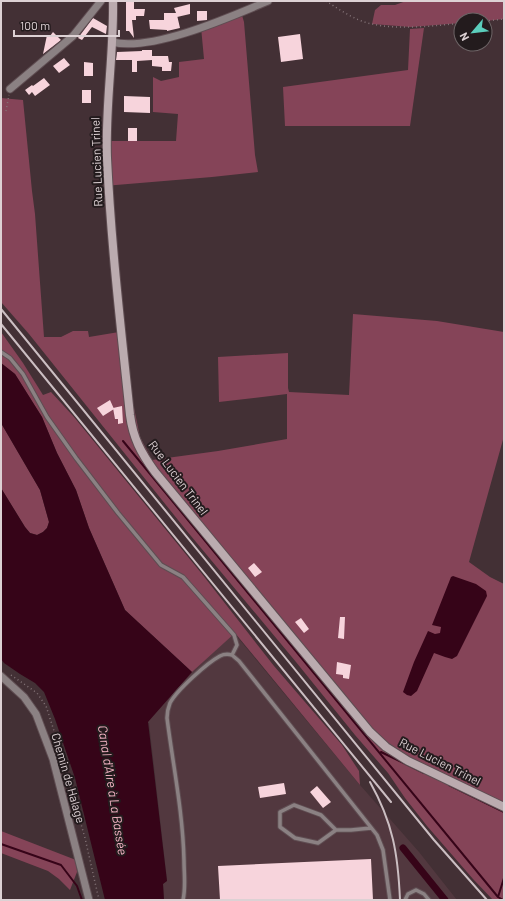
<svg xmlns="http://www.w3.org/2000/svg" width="505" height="901" font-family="Barlow,sans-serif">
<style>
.built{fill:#52383f}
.green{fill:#854458}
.water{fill:#360418}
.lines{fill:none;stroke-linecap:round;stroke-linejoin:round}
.stream{stroke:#360418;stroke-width:2}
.canal{stroke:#360418;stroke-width:7}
.building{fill:#f7d4dc}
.lane-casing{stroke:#5f4d52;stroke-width:5.5}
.street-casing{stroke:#5f4d52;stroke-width:9}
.secondary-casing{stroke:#5f4d52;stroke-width:10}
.path{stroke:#847478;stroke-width:1.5;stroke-dasharray:1 3;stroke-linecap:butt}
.lane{stroke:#8b8183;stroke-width:3.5}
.street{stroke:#8b8183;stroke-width:7}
.secondary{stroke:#bbabaf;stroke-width:8}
.rail{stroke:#cbbec2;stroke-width:2}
.labels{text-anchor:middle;stroke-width:4;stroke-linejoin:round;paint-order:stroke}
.street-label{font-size:12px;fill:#ddd1d4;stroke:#231b1d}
.water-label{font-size:13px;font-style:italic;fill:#f6b5c6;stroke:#231b1d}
</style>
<rect width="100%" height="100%" fill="#433035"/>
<path class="built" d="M234 633 360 785 419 852 457 900H164L163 884 167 880 149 723 110 718 192 672Z"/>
<path class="green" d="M406 1H504V19L485 21 461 20V23L411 27 372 24 375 10 381 5H395Z
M241 12 244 22 255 155 258 172 212 177 104 186 103 141H176L178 114 153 112V77L161 81 179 77V62L204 59 201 27Z
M424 28 410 126H285L283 87 408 70 410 29Z
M1 98 23 100 32 191 35 214 44 337H61L73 331H88L89 337 125 331 132 398 140 437 152 460 218 451 287 439V394L219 402 218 357 288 353V388L289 392 349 395 353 314 437 321 504 332V436L469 562 490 577 504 584V900H493L473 879 427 826 405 798 388 773 355 735 296 662 186 530 29 334 1 302Z
M1 332 23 363 43 395 51 392 74 417 202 574 274 666 342 745 359 771 360 785 235 633 192 672 125 610 89 528 76 490 57 453 42 417 15 374 1 363Z
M1 423 40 490 49 522 47 528 43 532 37 535 30 533 25 527 1 488Z
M1 831 76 860 77 872 70 890 59 879 48 871 1 853Z"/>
<path class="water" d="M1 363 15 374 42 417 57 453 76 490 89 528 125 610 192 672 148 722 167 881 163 884 164 900H105L75 778 55 719 44 692 35 683 20 674 4 663 1 659V488L25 527 30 533 37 535 43 532 47 528 49 522 40 490 1 423Z
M453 576 476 584 486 591 487 596 457 656 452 659 445 657 434 653 417 691 411 696 407 695 403 692 414 662 428 631 435 634 440 633 441 627 432 625 451 577Z"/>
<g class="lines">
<path class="stream" d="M123 441 498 897 503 900
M381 752 424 773
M449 785 504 812
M1 844 61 865 77 886 82 900
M498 897 504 878"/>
<path class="canal" d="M403 848 445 900"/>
</g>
<path class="building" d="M126 1H134V9H145L144 16H136V20H132L134 38 129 31H126Z
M190 4V14L177 17V15L180 28 167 31V30L150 29 149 20H164V13H176L174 8Z
M197 11H207V20L197 21Z
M93 18 107 26 106 34 92 27 82 40 78 38Z
M53 32 61 40 43 54 47 35 50 36Z
M300 34 303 59 281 62 278 37Z
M142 50H152V56H168L169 62H172L171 71H162V67L152 66V60L137 61V72H132V60H116L117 52 142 51Z
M64 58 70 65 59 73 53 66Z
M84 62 93 63V76H84Z
M44 78 50 85 35 96 32 92 29 95 25 90 32 85 33 86Z
M82 90H91V103H82Z
M124 96 150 97V113L124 112Z
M128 128H137V141H128Z
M110 400 114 409 103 416 97 408Z
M122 406 123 423 118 424V419H115L113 408Z
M254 563 262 572 255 577 248 568Z
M340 617H345L344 639 338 638Z
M301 618 309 629 304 633 295 622Z
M337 662 351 665 349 679 343 678V675L336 674Z
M284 783 286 794 260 798 258 787Z
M317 786 331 802 323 808 310 792Z
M371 859 373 900H220L218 866Z"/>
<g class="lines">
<g class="lane-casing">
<path id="lane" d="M1 352 10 358 23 374 47 417 76 458 118 513 161 565 183 577 234 635 237 645 232 655 239 661 377 835 383 850 390 900
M336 830 318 843 295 838 280 827V812L294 805 321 815 336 830H351L371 828
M183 900C186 887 184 874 184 861 183 813 173 765 167 718 167 713 168 708 170 703 177 690 207 663 220 656 224 654 228 654 232 655
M405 900 408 894 416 890 424 894 429 900"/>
</g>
<g class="street-casing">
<path id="street" d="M112 42C152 52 230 17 268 1
M10 89 73 36 101 1
M1 676 24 697 36 714 53 759 89 900"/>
</g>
<g class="secondary-casing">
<path id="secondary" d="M113 1C114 53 105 106 107 158 111 244 121 329 130 415 133 438 141 453 155 472L370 732 386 747 408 761 504 807"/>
</g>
<path class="path" d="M326 1C340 10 356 21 372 24 398 30 435 26 461 23
M485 21 504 19
M6 111 9 95
M11 675 37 693 46 706 56 737 85 838 99 900"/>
<use href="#lane" class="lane"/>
<use href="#street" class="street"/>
<use href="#secondary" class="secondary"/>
<path class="rail" d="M1 309 434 840 487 900
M1 324 391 802
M370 782C393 823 398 854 400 900"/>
</g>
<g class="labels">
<g class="street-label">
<text transform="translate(97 162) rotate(-92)" y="4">Rue Lucien Trinel</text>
<text transform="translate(178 478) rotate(53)" y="4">Rue Lucien Trinel</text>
<text transform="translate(440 762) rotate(27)" y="4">Rue Lucien Trinel</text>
<text transform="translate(68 778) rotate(74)" y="4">Chemin de Halage</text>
</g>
<g class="water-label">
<text transform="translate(113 790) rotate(81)" y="5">Canal d'Aire à La Bassée</text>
</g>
</g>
<rect width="505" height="901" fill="none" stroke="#ddd1d4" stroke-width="4"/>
<g transform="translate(473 32) rotate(242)"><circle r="19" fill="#231b1d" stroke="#6d6466"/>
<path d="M0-3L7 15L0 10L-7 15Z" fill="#5bcebc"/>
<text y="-6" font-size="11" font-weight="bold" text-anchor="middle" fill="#ddd1d4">N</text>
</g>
<path d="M14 30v6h105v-6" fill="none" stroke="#ddd1d4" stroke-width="2"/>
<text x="20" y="30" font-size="12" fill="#ddd1d4" stroke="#231b1d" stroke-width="3" paint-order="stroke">100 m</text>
</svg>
